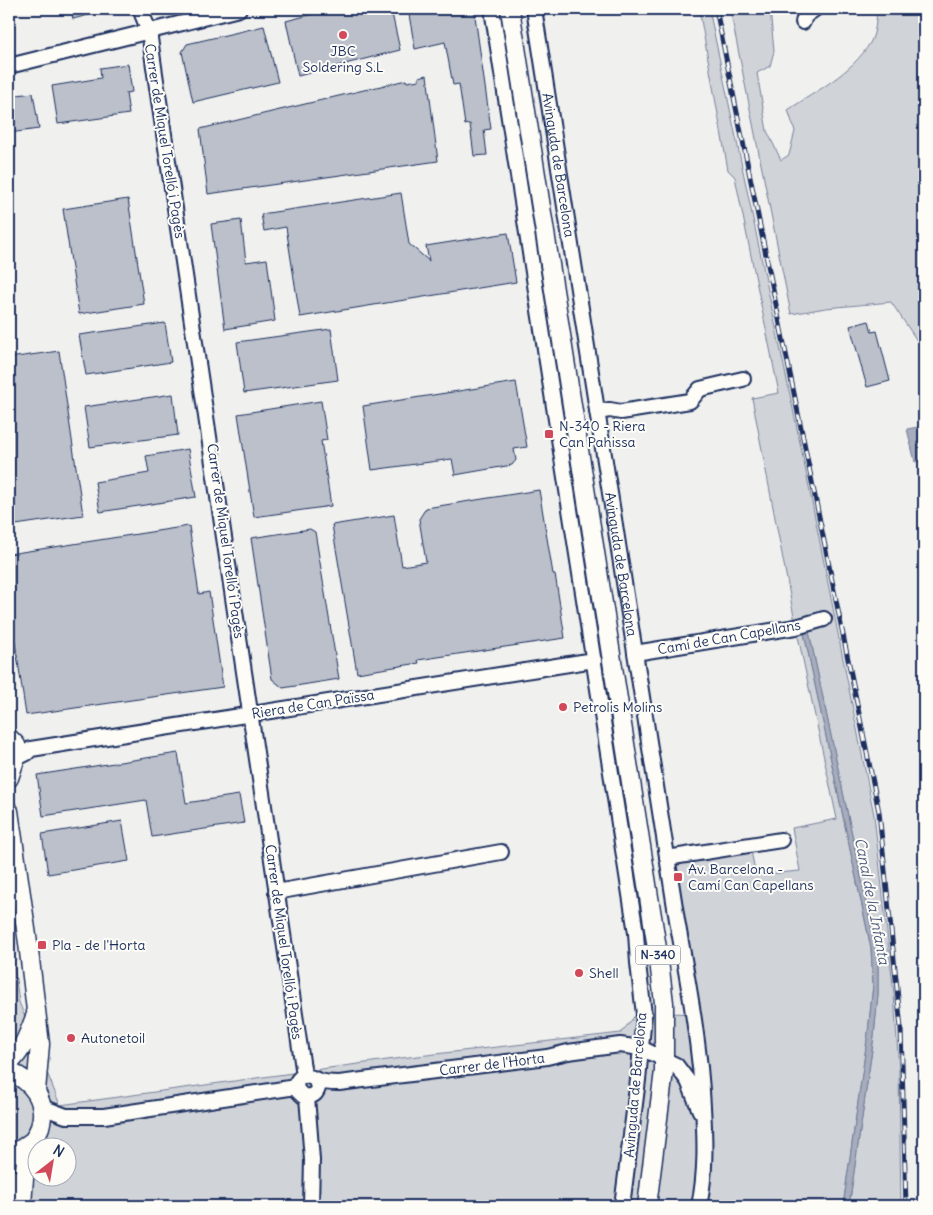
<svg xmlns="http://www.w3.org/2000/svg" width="933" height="1215" font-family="Delius,sans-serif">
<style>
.green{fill:#d0d3d8;stroke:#76819b;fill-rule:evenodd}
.water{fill:#a7adbd;stroke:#6f7b97}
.building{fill:#bbc0ca;stroke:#1b2f5e}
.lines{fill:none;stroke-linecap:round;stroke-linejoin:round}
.minor-casing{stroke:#1b2f5e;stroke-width:18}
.major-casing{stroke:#1b2f5e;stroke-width:21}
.minor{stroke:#fdfcf7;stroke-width:14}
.major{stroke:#fdfcf7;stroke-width:18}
.rail-casing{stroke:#1b2f5e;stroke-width:5}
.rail{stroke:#fdfcf7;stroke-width:3;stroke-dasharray:9;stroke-linecap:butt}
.poi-dot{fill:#d1495b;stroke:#fdfcf7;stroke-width:2}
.labels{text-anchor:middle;stroke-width:4;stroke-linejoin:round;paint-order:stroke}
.shield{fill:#fdfcf7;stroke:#5f6c8c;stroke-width:1}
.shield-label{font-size:12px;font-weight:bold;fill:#1b2f5e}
.poi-label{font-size:14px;fill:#1b2f5e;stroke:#fdfcf7;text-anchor:start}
.street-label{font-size:14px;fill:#1b2f5e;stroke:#fdfcf7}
.water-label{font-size:15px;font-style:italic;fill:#4c5b7f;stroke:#fdfcf7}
</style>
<rect width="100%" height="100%" fill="#f0f0ee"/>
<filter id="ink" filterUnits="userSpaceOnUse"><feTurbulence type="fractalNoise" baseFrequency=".02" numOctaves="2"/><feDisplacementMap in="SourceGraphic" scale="10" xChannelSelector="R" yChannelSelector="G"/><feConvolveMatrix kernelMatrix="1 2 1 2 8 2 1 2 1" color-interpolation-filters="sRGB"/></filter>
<g filter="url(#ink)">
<path class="green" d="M699 9H709L802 452 874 815 894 995 899 1071 901 1206H849L874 1036 878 994V957L809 632 804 633 871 948 873 985 868 1033 843 1206H9V927L19 1002 60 1105 409 1057 621 1033 638 1012 700 1014 674 864 751 851 756 875 800 871 792 828 837 819 796 627 752 398 779 393 735 177 728 170ZM38 1148H68V1178H38Z
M730 9H770L774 51 770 66 757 73 767 131 781 160 789 155 795 131 788 110C816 91 852 73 870 43 876 33 876 20 877 9H924V351L891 302 826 308 791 314Z"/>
<path class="water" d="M924 426V459L915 462 907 429Z
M809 632 878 957V994L874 1036 849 1206H843L868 1033 873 985 871 948 804 633Z"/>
<path class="building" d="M71 9H99L100 12 73 19Z
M333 9H391L400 50 298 76 286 21Z
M408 9H474L491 129 484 130 487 155 474 156 470 124 465 125 459 84 453 85 445 42 415 49Z
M264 26 278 82 193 102 182 52 187 44Z
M128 64 132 92 126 93 129 114 58 124 52 86 101 78 100 68Z
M427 75 438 161 208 194 200 129 406 80 407 82 419 80V77Z
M33 93 39 129 9 133V96Z
M401 193 409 244 429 261 426 246 508 233 516 282 300 317 286 227 264 231 261 214Z
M128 199 144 304 79 314 63 209Z
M241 220 246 262 267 259 275 321 225 329 211 224Z
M869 321 872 332 877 331 890 381 867 387 850 326Z
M165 323 171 362 86 375 79 335Z
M331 329 338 380 244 393 237 342Z
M59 351 83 515 9 526V358Z
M516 382 527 447 514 449 516 460 512 465 455 475 452 459 372 470 363 406Z
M173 394 178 435 90 447 84 407Z
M321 401 327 440 321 441 331 506 254 517 238 414Z
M188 449 196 497 100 512 95 482 149 473 146 456Z
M539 490 553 574H555L565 638 418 660 419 663 357 673 332 525 394 515 402 566 426 562 419 519 426 508Z
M189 526 199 594 209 592 223 687 26 715 9 602V554Z
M310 529 315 532 339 679 283 688 272 679 251 538Z
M178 753 186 803 239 795 244 823 152 837 146 800 43 816 37 775Z
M122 821 129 861 48 874 42 834Z"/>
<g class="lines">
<g class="minor-casing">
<g id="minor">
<path d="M140 9 149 31 154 67 304 1075"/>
<path d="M492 9 636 933 638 963 644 1015 638 1080 622 1206"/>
<path id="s1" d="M534 9 677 920C688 982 700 1044 703 1107 705 1141 706 1173 699 1206"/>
<path d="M803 22 805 16 815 9"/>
<path d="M9 66 239 9"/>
<path d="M597 412 610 410 621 412 690 401 700 389 743 379"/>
<path d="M635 653 796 627 824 619"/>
<path d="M15 759 27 753 31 749 594 660"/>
<path d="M667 858 781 840"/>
<path d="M276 892 501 852"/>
<path d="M316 1080 318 1088C316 1095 311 1097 303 1096L297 1090 296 1083C302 1072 308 1076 317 1080 324 1083 332 1083 339 1083L547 1057 568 1052 620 1045 641 1048 676 1065 688 1081 700 1111"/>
<path d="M307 1097 312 1160 311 1206"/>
<path d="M42 1107 66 1116H104L296 1087"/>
</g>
</g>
<g class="major-casing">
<path id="major" d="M510 9 659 961 664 1003V1071L647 1206
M9 738 16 745 18 751 9 778
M9 811 28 943 40 1044 36 1091
M9 1063C23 1050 28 1035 35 1017
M9 1072C32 1080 48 1101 40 1127 36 1137 30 1145 27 1155 24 1172 23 1190 22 1206
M9 1154 17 1152 31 1142
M9 1178 21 1205"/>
</g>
<use href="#minor" class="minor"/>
<use href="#major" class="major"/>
<g class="rail-casing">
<path id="rail" d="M716 9 879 812 901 1028 906 1206"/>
</g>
<use href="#rail" class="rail"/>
</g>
</g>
<g class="poi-dot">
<circle cx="343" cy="35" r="5"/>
<rect x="544" y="429" width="10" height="10" rx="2.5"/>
<circle cx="563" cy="707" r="5"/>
<rect x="673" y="872" width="10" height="10" rx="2.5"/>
<rect x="37" y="940" width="10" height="10" rx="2.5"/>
<circle cx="579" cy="973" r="5"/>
<circle cx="71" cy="1038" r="5"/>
</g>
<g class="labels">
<rect class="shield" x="635.5" y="945.5" width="45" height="19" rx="4"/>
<g class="shield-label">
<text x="658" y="959">N-340</text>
</g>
<g class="poi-label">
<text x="343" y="56" text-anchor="middle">JBC<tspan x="343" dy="16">Soldering S.L</tspan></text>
<text x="559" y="431">N-340 - Riera<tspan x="559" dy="16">Can Pahissa</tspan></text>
<text x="573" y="712">Petrolis Molins</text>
<text x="688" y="874">Av. Barcelona -<tspan x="688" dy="16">Camí Can Capellans</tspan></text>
<text x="52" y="950">Pla - de l'Horta</text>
<text x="589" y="978">Shell</text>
<text x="81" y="1043">Autonetoil</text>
</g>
<g class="street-label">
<text transform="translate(165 141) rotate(81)" y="5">Carrer de Miquel Torelló i Pagès</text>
<text dy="5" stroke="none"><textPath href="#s1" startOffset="158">Avinguda de Barcelona</textPath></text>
<text transform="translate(226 541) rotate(82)" y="5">Carrer de Miquel Torelló i Pagès</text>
<text dy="5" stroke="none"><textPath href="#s1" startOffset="562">Avinguda de Barcelona</textPath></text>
<text transform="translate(729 637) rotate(-10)" y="5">Camí de Can Capellans</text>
<text transform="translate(313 704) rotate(-9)" y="5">Riera de Can Païssa</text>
<text transform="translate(284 942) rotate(82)" y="5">Carrer de Miquel Torelló i Pagès</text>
<text transform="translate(492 1064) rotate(-7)" y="5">Carrer de l'Horta</text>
<text transform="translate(635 1085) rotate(-85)" y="5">Avinguda de Barcelona</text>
</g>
<g class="water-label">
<text transform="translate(872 901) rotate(79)" y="5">Canal de la Infanta</text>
</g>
</g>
<rect width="933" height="1215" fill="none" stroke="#fdfcf7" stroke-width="30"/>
<rect x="15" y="15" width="903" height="1185" fill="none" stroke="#1b2f5e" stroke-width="2" filter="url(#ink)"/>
<g transform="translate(52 1162) rotate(31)"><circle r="24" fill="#fdfcf7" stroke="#a3aaba"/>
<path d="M0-4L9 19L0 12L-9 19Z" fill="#d1495b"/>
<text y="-8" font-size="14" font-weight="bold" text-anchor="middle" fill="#1b2f5e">N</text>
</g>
</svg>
